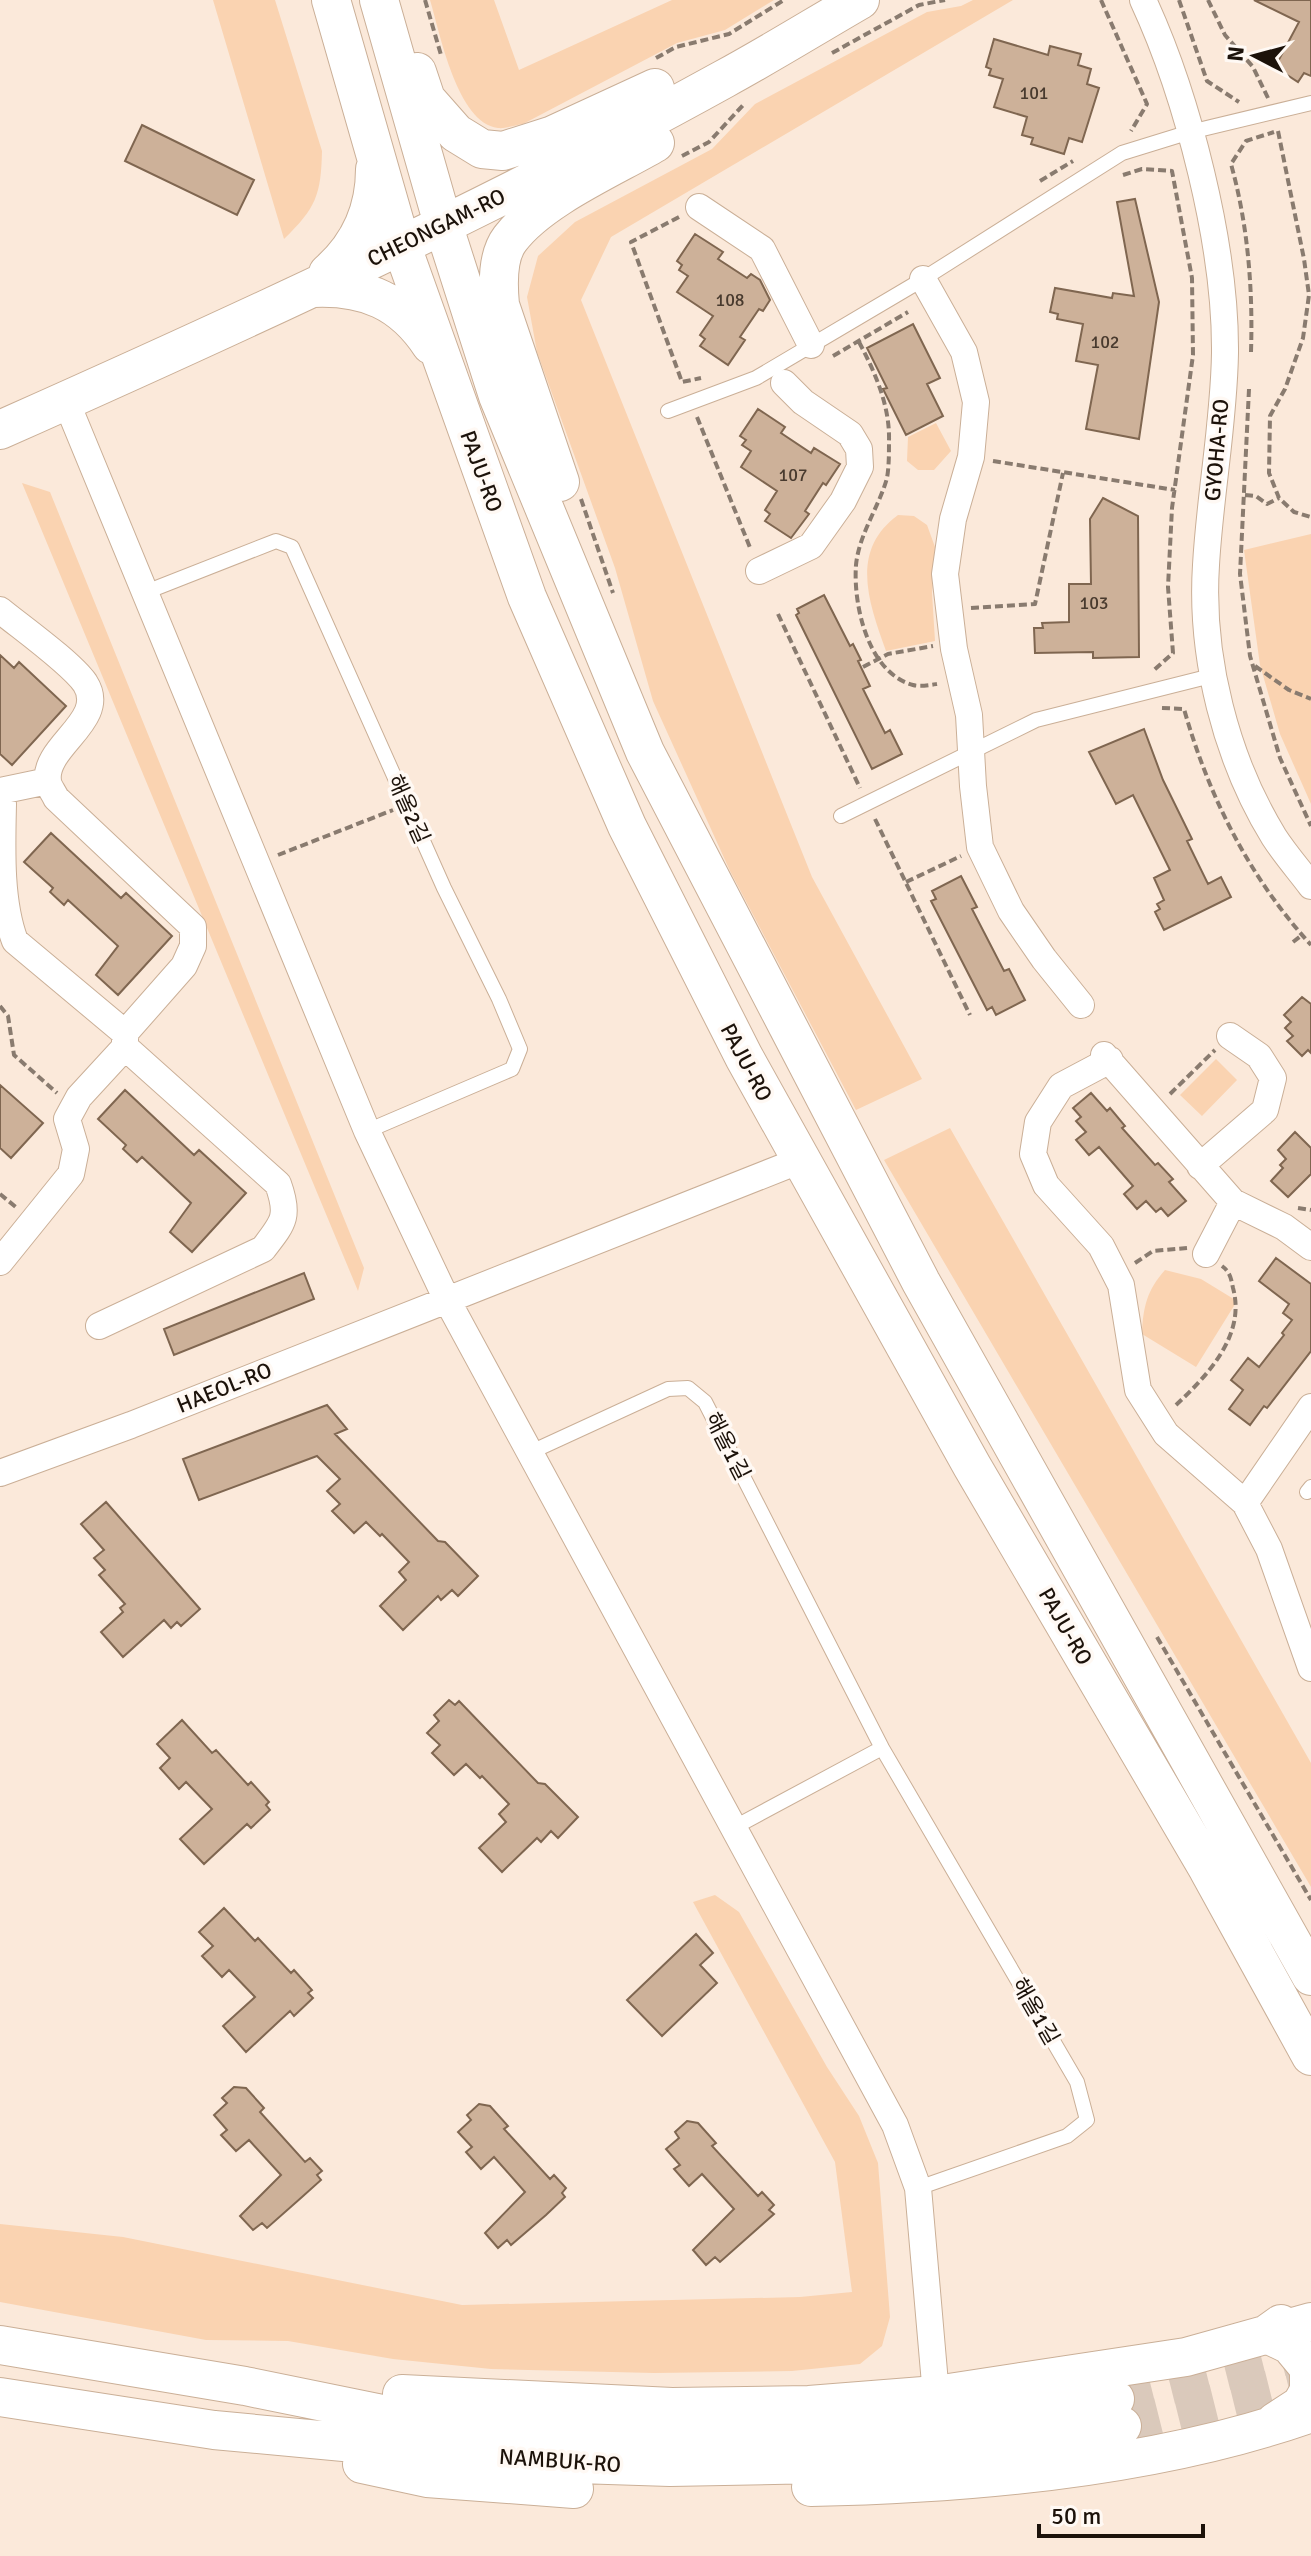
<svg xmlns="http://www.w3.org/2000/svg" width="1311" height="2556" font-family="Signika,'Noto Sans KR',sans-serif">
<style>
.green{fill:#fad3b1}
.building{fill:#cdb199;stroke:#7f6650;stroke-width:2}
.lines{fill:none;stroke-linecap:round;stroke-linejoin:round}
.secondary-tunnel{stroke:#dac9bb;stroke-width:38;stroke-dasharray:38 19;stroke-linecap:butt}
.lane-casing{stroke:#caaf97;stroke-width:16}
.street-casing{stroke:#caaf97;stroke-width:28}
.secondary-casing{stroke:#caaf97;stroke-width:40}
.path{stroke:#897b6f;stroke-width:4;stroke-dasharray:8 4;stroke-linecap:butt}
.lane{stroke:#fff;stroke-width:14}
.street{stroke:#fff;stroke-width:26}
.secondary{stroke:#fff;stroke-width:38}
.labels{text-anchor:middle;stroke-width:7;stroke-linejoin:round;paint-order:stroke}
.number-label{font-size:18px;fill:#483a2e}
.street-label{font-size:22px;fill:#1c120a;stroke:#fff9f4}
</style>
<rect width="100%" height="100%" fill="#fbe9da"/>
<path class="green" d="M213 0H275L322 151C321 195 316 208 284 239Z
M430 0H494L519 70 672 0H774L725 30 677 43 523 124C515 125 505 129 498 128 457 123 440 33 430 0Z
M973 0H1013L611 237 581 300 812 877 922 1079 856 1110 730 871 653 701 615 568 537 352 527 297 538 256 575 222 712 149 755 104 927 12 961 6Z
M936 423 951 451 934 470H918L907 461 908 437Z
M22 483 50 492 364 1268 358 1291Z
M898 515 914 516 927 525 935 547 932 593 935 641 886 651C869 603 849 551 898 515Z
M1311 534V804L1280 734 1260 665 1244 550Z
M1216 1059 1237 1080 1202 1116 1180 1095Z
M950 1128 1311 1763V1887L884 1160Z
M1165 1270 1201 1279 1237 1301 1196 1367 1142 1334C1143 1307 1147 1290 1165 1270Z
M715 1895 739 1912 827 2067 859 2116 878 2163 890 2317 882 2346 860 2364 792 2371 654 2373 491 2369 393 2359 288 2341 206 2340 0 2302V2224L123 2237 462 2305 800 2297 852 2292 835 2162 693 1902Z"/>
<path class="building" d="M1254 0H1311V76L1304 73 1298 82 1275 67 1299 22Z
M994 39 1048 55 1050 46 1081 54 1078 65 1091 69 1087 84 1099 88 1082 142 1069 138 1064 154 1031 144 1033 138 1022 135 1027 117 994 107 1003 79 989 75 991 69 986 67Z
M142 125 254 180 237 215 125 161Z
M1135 199 1159 302 1139 439 1086 429 1098 365 1076 361 1083 324 1057 319 1058 314 1050 312 1055 288 1112 298 1113 293 1134 296 1117 202Z
M695 234 723 252 718 259 747 278 751 274 760 280 770 300 763 311 759 309 740 337 745 340 728 365 700 346 705 339 700 335 713 316 677 292 688 276 679 270 682 265 677 261Z
M913 324 940 378 927 384 943 416 906 435 883 389 887 388 867 348Z
M758 409 785 427 781 433 811 453 814 448 840 464 826 485 823 483 805 511 809 514 791 538 765 521 770 514 765 510 777 491 741 467 751 451 742 445 746 440 740 436Z
M1103 498 1138 516 1139 657 1093 658V652L1035 653 1034 628H1043L1042 623 1069 622V584H1091L1090 519Z
M824 595 850 646 853 644 861 660 858 661 870 686 863 689 885 733 890 730 902 754 872 769 796 615 799 613 797 609Z
M0 655 14 668 19 662 66 706 12 765 0 754Z
M1144 729 1163 780 1192 839 1187 841 1208 884 1221 877 1231 897 1164 930 1155 912 1160 909 1157 904 1164 900 1154 878 1170 870 1133 795 1116 804 1089 752Z
M51 833 121 898 126 893 172 936 118 995 96 975 118 946 68 900 64 905 50 892 53 888 24 862Z
M961 876 977 907 972 909 1004 971 1009 969 1025 1000 996 1015 992 1007 987 1010 931 901 936 899 932 891Z
M1302 997 1311 1004V1053L1308 1050 1302 1056 1287 1041 1293 1036 1285 1028 1291 1022 1284 1015Z
M0 1085 43 1123 11 1158 0 1148Z
M125 1090 194 1155 199 1150 246 1193 192 1252 170 1232 191 1203 142 1157 137 1162 123 1149 126 1145 98 1119Z
M1091 1093 1107 1111 1110 1108 1125 1126 1122 1128 1155 1165 1158 1163 1173 1179 1169 1182 1186 1201 1168 1216 1161 1208 1156 1212 1146 1201 1137 1209 1124 1194 1133 1186 1099 1147 1089 1155 1076 1140 1086 1132 1076 1121 1081 1117 1073 1108Z
M1295 1132 1311 1148V1174L1288 1197 1271 1181 1283 1168 1280 1165 1286 1159 1278 1150Z
M1276 1258 1311 1284V1351L1267 1408 1264 1406 1250 1425 1229 1409 1243 1390 1231 1380 1248 1358 1259 1367 1284 1335 1282 1333 1292 1320 1283 1313 1289 1304 1259 1281Z
M304 1273 314 1299 174 1355 164 1329Z
M327 1405 347 1429 335 1434 438 1541 445 1542 478 1576 458 1596 452 1590 441 1600 438 1596 403 1630 380 1606 406 1580 399 1572 409 1562 382 1534 380 1536 366 1522 354 1533 332 1511 340 1504 327 1491 340 1479 317 1456 199 1500 183 1459Z
M106 1502 200 1609 181 1626 177 1622 171 1628 164 1620 123 1657 101 1632 123 1612 120 1608 125 1604 99 1575 105 1570 94 1558 104 1550 81 1524Z
M449 1700 455 1705 459 1701 538 1783 545 1784 578 1817 558 1838 551 1831 541 1842 537 1838 502 1872 479 1848 506 1822 499 1814 509 1804 482 1776 480 1778 466 1764 454 1775 432 1753 440 1745 427 1733 439 1721 434 1715Z
M182 1720 212 1753 216 1750 248 1785 251 1782 269 1802 266 1805 270 1810 251 1828 247 1824 204 1864 180 1839 212 1809 186 1782 179 1789 160 1768 170 1758 157 1744Z
M224 1908 255 1941 258 1938 291 1973 294 1970 312 1990 308 1993 313 1998 294 2016 290 2011 246 2052 223 2026 255 1997 229 1970 222 1977 202 1956 213 1946 199 1932Z
M696 1934 713 1953 700 1965 717 1983 662 2036 627 2000Z
M234 2087 246 2088 264 2108 260 2112 305 2162 310 2158 322 2171 317 2175 321 2180 302 2197 267 2228 262 2223 253 2230 240 2216 281 2175 249 2140 236 2151 221 2135 227 2130 214 2115 227 2103 222 2098Z
M479 2104 490 2106 508 2126 504 2129 550 2179 554 2175 566 2188 562 2193 565 2197 546 2215 511 2245 507 2240 498 2248 485 2233 525 2192 494 2157 481 2169 466 2152 472 2147 458 2132 471 2120 467 2115Z
M687 2121 698 2123 716 2143 712 2146 758 2196 762 2192 774 2205 769 2210 774 2214 720 2262 715 2257 706 2265 693 2250 734 2209 702 2174 689 2186 674 2169 680 2165 666 2149 679 2138 675 2132Z"/>
<g class="lines">
<path class="secondary-tunnel" d="M1115 2399 1311 2350
M1122 2426 1311 2379"/>
<g class="lane-casing">
<path id="lane" d="M668 411 756 378 915 284 1122 153 1190 132 1311 103
M146 592 276 541 292 547 444 888 499 999 520 1049 512 1069 367 1131
M841 816 1036 720 1211 676
M531 1452 668 1389 688 1388 705 1402 882 1748 1077 2082 1087 2120 1067 2136 918 2188
M1307 1492 1311 1487
M733 1828 882 1748"/>
</g>
<g class="street-casing">
<path id="street" d="M1143 0C1188 97 1226 246 1225 353 1224 423 1210 494 1206 565 1200 657 1226 759 1274 837 1285 854 1299 870 1311 886
M699 207 762 249 811 345
M923 279 964 352 976 402 971 457 953 519 945 574 954 649 969 715 973 786 980 847 1011 911 1044 959 1081 1005
M66 401 367 1131 446 1298 895 2125 918 2188 936 2395
M759 571 811 546 843 501 860 467 859 449 850 434 803 402 784 383
M0 610C22 628 70 662 85 683 109 720 43 746 48 781 48 786 54 793 56 798L193 927V946L184 966 125 1033V1047L79 1097 67 1119 76 1149 71 1174 0 1262
M0 791 48 781
M0 793 3 804C2 849 0 901 15 941L125 1033
M1104 1055 1233 1202 1284 1227 1311 1247
M1110 1060 1061 1086 1038 1122 1033 1154 1046 1185 1101 1246 1121 1285 1138 1390 1166 1434 1245 1503 1269 1549 1311 1668
M1200 1166 1265 1110 1273 1078 1259 1056 1230 1036
M1206 1254 1233 1202
M99 1326 263 1249C283 1223 290 1217 278 1184L125 1047
M0 1473 131 1425 801 1160
M1245 1503 1311 1407"/>
</g>
<g class="secondary-casing">
<path id="secondary" d="M331 0 401 244 527 597 627 826 744 1057 972 1466 1208 1869 1311 2056
M379 0 443 224 498 396 645 752 921 1282 1311 1976
M417 72 426 99 456 133 482 149 503 151 553 135 655 88
M328 273C360 245 375 211 375 169
M314 288C365 286 402 301 431 345
M0 430C245 321 489 209 724 79 770 54 815 26 860 0
M560 482 500 305C498 284 497 256 510 239 540 199 612 168 655 143
M0 2345 245 2386 412 2420 599 2436 688 2439 816 2436 950 2421 1115 2399
M402 2394 672 2407 809 2405 936 2395 1186 2357 1311 2322
M0 2397 214 2430 578 2464 670 2467 821 2464 953 2451 1122 2426
M1275 2422 1301 2405 1309 2391V2368L1290 2345 1267 2334 1281 2324
M362 2464 427 2478 574 2489
M811 2487C972 2484 1159 2467 1311 2413"/>
</g>
<path class="path" d="M425 0 441 55
M1101 0 1147 104 1131 131
M1179 0 1207 81 1239 102
M1208 0 1225 35 1253 67 1268 98
M832 53 919 5 945 0
M656 58 676 47 729 34 784 0
M1278 131 1304 259 1309 295 1303 338 1285 389 1270 416 1269 473 1279 498 1294 512 1311 517
M682 156 709 142 745 103
M1123 175 1142 169 1172 171 1192 278 1193 355 1172 508 1168 587 1173 653 1153 671
M1040 181 1073 161
M679 217 631 242 682 382 701 378
M859 342C875 372 890 406 889 441 889 453 889 467 887 478 879 507 859 534 856 565 853 605 868 673 913 685 920 687 931 685 937 684
M1251 352C1253 289 1248 225 1231 164L1246 141 1274 132
M833 356 908 312
M1249 389 1240 574 1250 656 1280 758 1311 826
M697 417 751 550
M993 461 1175 490
M1245 495 1256 496 1267 504 1279 498
M581 499 613 593
M971 608 1035 604 1063 473
M778 614 860 788
M1255 666 1289 690 1311 699
M863 667 888 654 933 646
M1162 708 1184 709C1209 797 1249 877 1311 945
M875 819 970 1015
M278 855 393 810
M906 882 961 856
M1293 942 1302 935
M0 1006 8 1016 14 1055 57 1093
M1170 1094 1215 1050
M0 1194 17 1208
M1298 1208 1311 1210
M1135 1263 1153 1251 1187 1248
M1176 1405C1208 1375 1246 1335 1233 1288 1231 1278 1230 1272 1222 1266
M1157 1637 1311 1900"/>
<use href="#lane" class="lane"/>
<use href="#street" class="street"/>
<use href="#secondary" class="secondary"/>
</g>
<g class="labels">
<g class="number-label">
<text x="1034" y="99">101</text>
<text x="730" y="306">108</text>
<text x="1105" y="348">102</text>
<text x="793" y="481">107</text>
<text x="1094" y="609">103</text>
</g>
<g class="street-label">
<text transform="translate(436 227) rotate(-26)" y="8">CHEONGAM-RO</text>
<text transform="translate(1216 450) rotate(-85)" y="8">GYOHA-RO</text>
<text transform="translate(482 471) rotate(70)" y="8">PAJU-RO</text>
<text transform="translate(409 809) rotate(66)" y="8">해올2길</text>
<text transform="translate(747 1062) rotate(62)" y="8">PAJU-RO</text>
<text transform="translate(224 1387) rotate(-22)" y="8">HAEOL-RO</text>
<text transform="translate(728 1446) rotate(63)" y="8">해올1길</text>
<text transform="translate(1066 1626) rotate(60)" y="8">PAJU-RO</text>
<text transform="translate(1036 2011) rotate(60)" y="8">해올1길</text>
<text transform="translate(560 2460) rotate(4)" y="8">NAMBUK-RO</text>
</g>
</g>
<g transform="translate(1255 56) rotate(276)" stroke="#fff9f4" stroke-width="6" paint-order="stroke">
<path d="M0-6L14 30L0 20L-14 30Z" fill="#1c120a"/>
<text y="-12" font-size="22" font-weight="bold" text-anchor="middle" fill="#1c120a">N</text>
</g>
<path d="M1039 2524v12h164v-12" fill="none" stroke="#1c120a" stroke-width="4"/>
<text x="1051" y="2524" font-size="24" fill="#1c120a" stroke="#fff9f4" stroke-width="6" paint-order="stroke">50 m</text>
</svg>
